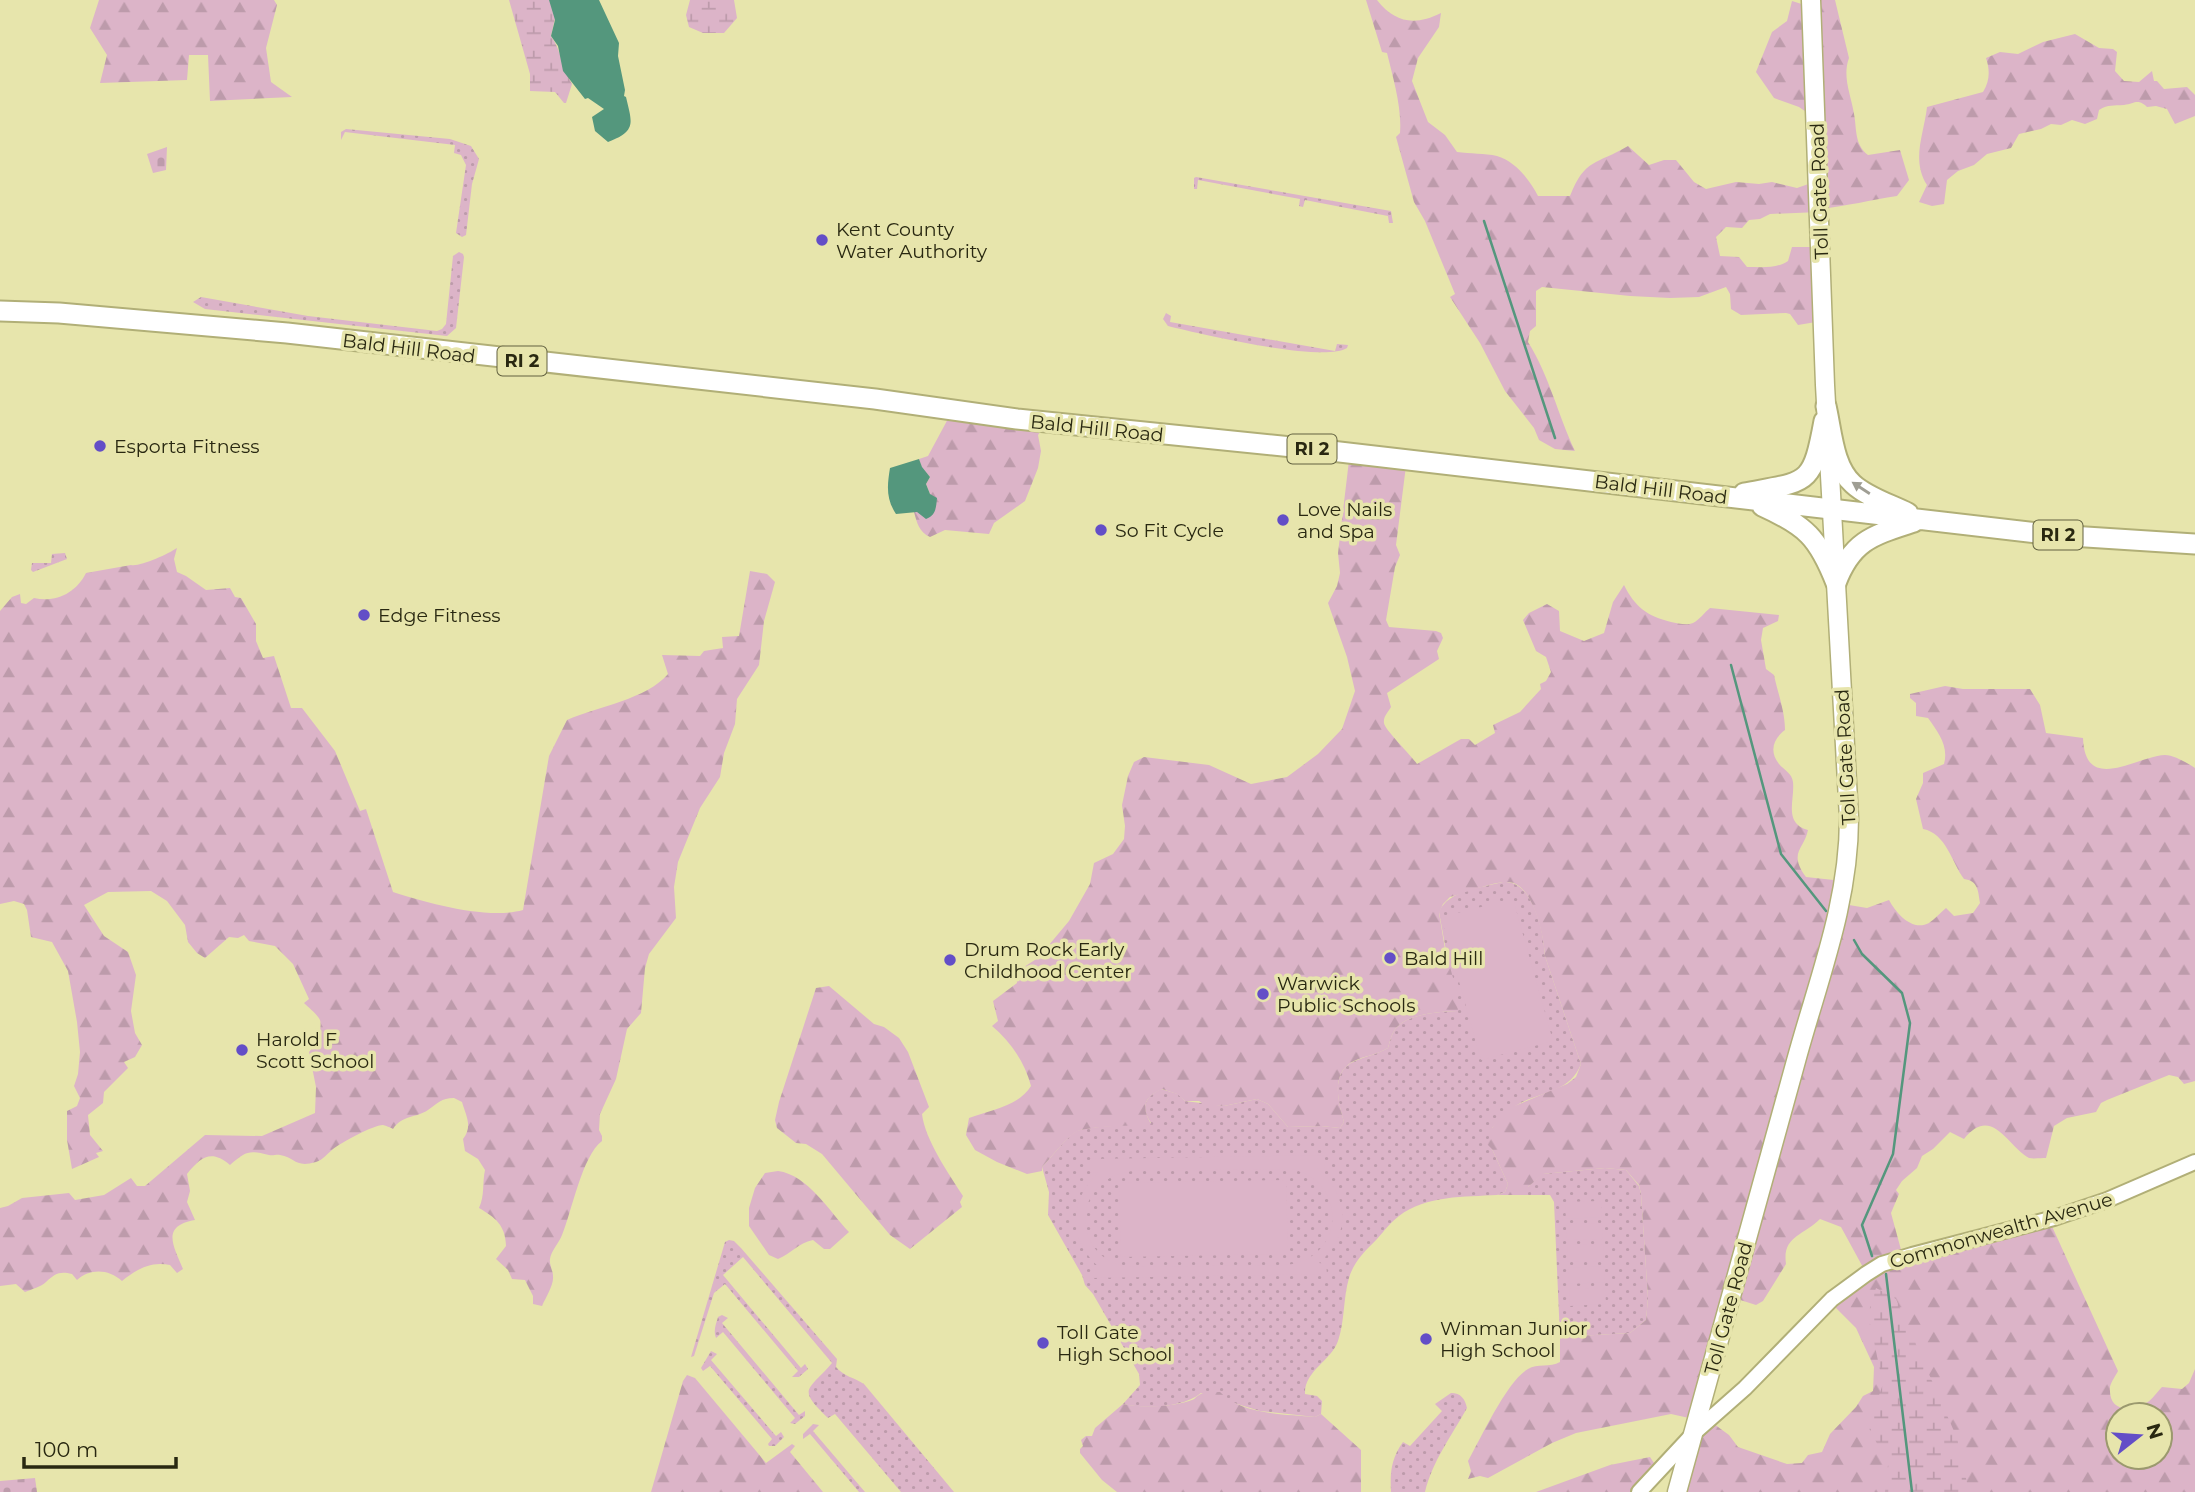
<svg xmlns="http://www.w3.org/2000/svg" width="2195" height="1492" font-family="Montserrat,sans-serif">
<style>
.grass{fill:url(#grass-dots)}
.forest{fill:url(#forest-firs);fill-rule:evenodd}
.wetland{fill:url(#wetland-marsh)}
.cemetery{fill:url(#cemetery-stones)}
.pitch{fill:#dcb4c8;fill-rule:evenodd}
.water{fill:#54977d}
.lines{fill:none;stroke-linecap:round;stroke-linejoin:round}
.stream{stroke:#54977d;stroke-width:2.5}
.tertiary-casing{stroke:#b1af77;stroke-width:18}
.secondary-casing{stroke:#b1af77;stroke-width:21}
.primary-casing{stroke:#b1af77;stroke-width:23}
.tertiary{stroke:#fff;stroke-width:14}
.secondary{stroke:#fff;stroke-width:18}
.primary{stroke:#fff;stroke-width:19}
.oneway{fill:#9f9e94}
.poi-dot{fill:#634ec7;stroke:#e7e5ac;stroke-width:2.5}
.labels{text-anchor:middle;stroke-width:7;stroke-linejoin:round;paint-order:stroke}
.shield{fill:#e7e5ac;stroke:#626140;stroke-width:2}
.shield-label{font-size:18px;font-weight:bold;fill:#292811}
.street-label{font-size:19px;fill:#292811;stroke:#e7e5ac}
.poi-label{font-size:19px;fill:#292811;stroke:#e7e5ac;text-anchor:start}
</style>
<defs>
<pattern id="grass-dots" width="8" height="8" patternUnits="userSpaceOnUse" patternTransform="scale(1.75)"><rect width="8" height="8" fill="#dcb4c8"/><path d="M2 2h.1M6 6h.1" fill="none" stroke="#bd9bab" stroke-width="1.8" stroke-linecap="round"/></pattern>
<pattern id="forest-firs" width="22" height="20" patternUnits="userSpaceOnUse" patternTransform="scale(1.75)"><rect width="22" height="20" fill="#dcb4c8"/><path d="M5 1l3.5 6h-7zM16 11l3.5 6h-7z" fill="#bd9bab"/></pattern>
<pattern id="wetland-marsh" width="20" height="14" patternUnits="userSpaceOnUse" patternTransform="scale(1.75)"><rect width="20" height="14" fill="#dcb4c8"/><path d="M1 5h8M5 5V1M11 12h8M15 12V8" fill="none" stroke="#bd9bab"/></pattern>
<pattern id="cemetery-stones" width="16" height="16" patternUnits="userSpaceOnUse" patternTransform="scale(1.75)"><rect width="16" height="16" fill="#dcb4c8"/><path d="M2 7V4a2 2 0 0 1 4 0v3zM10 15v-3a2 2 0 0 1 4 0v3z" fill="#bd9bab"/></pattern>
</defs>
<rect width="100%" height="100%" fill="#e7e5ac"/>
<path class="grass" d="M346 129 450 139 471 146 479 159 472 184 466 235 462 237 456 233 466 165 461 155 454 153 455 145 345 132 341 140V132Z
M1196 177 1391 211 1393 223H1389L1388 216 1305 200 1303 207 1299 206 1300 199 1198 180 1197 189H1194V178Z
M459 252 463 254 464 257 456 328 447 336 205 309 193 302 201 297 308 316 437 331 442 329 446 324 453 256Z
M1166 313 1171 316 1170 322 1335 351 1337 344 1348 345 1347 348C1323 363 1200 334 1168 326L1163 319Z
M65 553 67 559 33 572 31 570 32 563H51L52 554Z
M1503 882C1533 879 1544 933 1545 956L1581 1064C1569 1095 1536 1091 1512 1108 1504 1113 1498 1122 1492 1128V1149L1508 1184 1505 1192 1497 1195C1465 1197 1426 1195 1399 1216 1391 1222 1384 1231 1377 1239 1365 1251 1354 1261 1349 1278 1343 1298 1345 1321 1338 1341 1331 1361 1304 1371 1305 1394L1317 1396 1322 1401 1321 1414 1315 1417 1260 1411 1201 1393C1183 1408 1145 1409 1123 1404L1140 1385 1139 1374 1093 1294 1085 1285 1082 1275 1048 1215 1049 1192 1042 1167C1051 1158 1068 1135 1077 1131 1090 1126 1135 1125 1151 1123 1140 1107 1145 1097 1161 1089L1178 1094 1185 1101 1224 1106 1257 1099 1268 1104 1288 1127 1321 1126 1340 1128 1344 1122C1338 1102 1330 1071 1355 1061 1366 1056 1378 1054 1388 1048 1390 1041 1392 1032 1397 1027 1411 1013 1439 1012 1457 1011L1439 912C1448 890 1481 888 1503 882Z
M1605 1168 1626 1170 1639 1186 1641 1194 1648 1298 1646 1320 1630 1333 1560 1337 1554 1202 1550 1195H1528V1187L1542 1174Z
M729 1240 734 1241 741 1248 837 1359 836 1367C843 1376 855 1378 864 1384L954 1492H901L835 1414 828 1418C797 1388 807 1392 832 1363L743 1257 723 1275 801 1368 805 1364 808 1369 799 1377H792L798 1371 725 1284 714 1293 694 1356 691 1357 725 1242Z
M722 1315 728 1318 722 1323 799 1415 805 1411V1416L795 1424 790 1423 795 1418 723 1332 716 1338C713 1331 716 1324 718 1317Z
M711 1351 717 1354 711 1360 776 1436 781 1432 784 1437 775 1446H769L768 1444 772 1439 710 1366 703 1371 701 1368Z
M1451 1393C1461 1393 1465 1399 1467 1408 1452 1435 1432 1462 1425 1492H1391C1390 1472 1391 1459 1403 1442L1410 1446 1442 1411 1435 1404Z
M813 1424 819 1425 813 1431 865 1492H859L810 1434 803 1439V1434Z"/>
<path class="forest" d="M99 0H274L277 5 266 48 271 82 292 97 210 101 208 55H189L187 80 100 83 107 55 90 28Z
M1366 0H1377C1395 23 1415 26 1441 13L1439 27 1418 58 1412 81 1428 122 1445 135 1457 152C1470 154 1485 153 1497 156 1515 161 1530 180 1538 196H1570C1585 158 1596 165 1628 146L1649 165 1664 160H1676L1694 182 1706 189 1736 182 1759 184 1772 182 1797 188 1817 181 1815 118 1799 107 1774 98 1756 72 1772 32 1787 21 1792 1 1808 6 1809 0H1835L1849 58C1842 77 1851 95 1854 114 1857 129 1854 144 1868 155L1900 150 1909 180 1897 196C1871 200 1847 206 1820 209L1819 212 1770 214 1760 219 1749 220 1742 228 1726 227 1716 237 1720 256 1739 257 1747 267C1761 267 1776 269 1788 261L1792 247H1821L1822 321 1798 325 1790 314 1786 313 1741 315 1731 309 1730 294 1726 287 1699 297 1670 298 1630 296 1542 287 1536 291V326L1530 331 1528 342C1549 375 1558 415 1575 451L1555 449 1539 440 1534 428 1505 391 1480 343 1450 297 1455 294 1425 221 1414 202 1396 137 1400 133C1402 107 1393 78 1387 53L1382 52Z
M2075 34 2099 48 2113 49 2117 52 2115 71 2124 81 2139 82 2152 71 2154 81H2157L2164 89 2187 87 2195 95V116L2175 124 2167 109 2156 106 2147 107C2137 98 2135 104 2124 105 2113 106 2109 104 2099 110L2097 119 2085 124 2072 120 2061 125 2051 124 2041 129 2019 134 2011 148 1987 154 1974 165 1958 171 1947 180 1944 204 1932 206 1919 202 1927 185C1911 160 1924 134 1927 107L1983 92C1990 81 1990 70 1986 58L2000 52 2018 54 2043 42Z
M949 417 1048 422 1038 435 1041 451 1038 468 1025 501 994 523 989 534 945 530 930 537C919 532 917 523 914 512H917L930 494 926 484 930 477 922 468 919 459 928 456Z
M1350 452 1407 458 1396 545 1400 555 1395 567 1386 620 1389 627 1436 631 1441 633 1443 638 1437 651 1439 659 1387 693 1391 707C1388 712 1383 717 1384 723 1384 729 1411 755 1417 764L1461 739H1469L1475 745 1495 733 1493 725 1520 712 1541 689 1540 684 1546 681 1551 672 1546 657 1536 651 1523 620 1529 613 1547 604 1559 611 1560 631 1584 641 1604 633 1613 602 1624 585C1635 607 1647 616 1671 622 1678 623 1686 626 1693 623 1699 620 1705 612 1710 608L1779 615 1778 621 1763 628 1761 640 1766 669 1774 675C1778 694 1785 711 1785 730 1773 739 1769 751 1779 764 1784 770 1792 773 1793 782 1795 800 1783 823 1808 830 1804 850 1788 852 1806 877L1843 881V904L1867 908 1889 900C1896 913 1912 932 1929 923 1935 919 1941 912 1946 908L1954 916 1973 913 1980 903C1978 890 1978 881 1964 879 1952 863 1946 833 1923 829L1916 799 1923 783V773L1944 764C1949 746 1938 732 1928 718L1916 716V703L1910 698V694L1945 686 1963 689H2030L2040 705 2046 733 2083 738C2085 795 2137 756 2165 755 2174 755 2187 763 2195 768V1081L2184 1084 2178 1077 2169 1075 2107 1100 2101 1103 2096 1112 2067 1118 2054 1126 2046 1158C2042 1158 2033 1159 2029 1158 2008 1147 1992 1104 1964 1139L1950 1132 1933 1149 1922 1156 1917 1168 1902 1181 1896 1190 1899 1194 1891 1213 1903 1257 2050 1222 2118 1371C2116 1375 2111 1382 2110 1387 2108 1412 2130 1412 2146 1403 2152 1400 2157 1392 2162 1387L2182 1389 2189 1383 2195 1369V1492H1678L1689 1448 1714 1424 1729 1435 1738 1447 1787 1464 1802 1463 1808 1455 1822 1452 1830 1434 1856 1407 1863 1396 1873 1391 1874 1367 1856 1328 1832 1304 1865 1271 1841 1227 1820 1219C1803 1236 1782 1236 1786 1264L1763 1301 1756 1305 1734 1298 1698 1420 1671 1414 1576 1433 1552 1443 1488 1478 1480 1476 1468 1479 1471 1471 1468 1461C1481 1438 1507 1381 1528 1369 1537 1363 1550 1368 1560 1362V1337L1630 1333 1646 1320 1648 1298 1641 1194 1639 1185 1626 1170 1605 1168 1543 1174 1528 1187V1195H1497L1505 1192 1508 1184 1492 1149 1487 1144 1492 1128 1508 1106 1512 1107 1567 1084 1576 1077 1581 1064 1545 956C1544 936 1533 884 1509 882 1494 881 1465 893 1450 897L1443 904 1439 913 1445 949 1455 985 1458 1011C1439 1012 1411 1013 1397 1027 1392 1032 1390 1041 1388 1048 1377 1055 1363 1056 1352 1062 1330 1075 1339 1103 1344 1122L1340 1128 1321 1126 1288 1127 1268 1104 1257 1099 1224 1106 1204 1105 1199 1101H1185L1177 1094 1162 1089C1144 1097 1141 1107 1151 1124 1135 1126 1091 1126 1078 1131 1068 1135 1051 1158 1042 1167V1171L1027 1174 997 1162 975 1150 966 1135 969 1118C990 1110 1019 1106 1031 1086 1025 1062 1010 1041 992 1026L998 1021 993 1001 1017 983 1016 972 1038 958 1069 921 1090 884 1094 863 1113 854 1124 839 1125 826 1122 805 1128 776 1134 762 1144 757 1209 765 1251 784 1287 777 1318 754 1342 729 1355 691 1347 657 1328 603 1337 586 1340 573 1338 553ZM2118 1415H2160V1457H2118Z
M177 548 174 559 177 572 186 576 206 590 230 588 235 597 241 598 256 624V641L263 658 274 656 291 708H302L335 751 360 811 366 809 393 892C428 903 487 920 523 910L549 756 567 720C597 707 647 699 668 674L662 655 700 656 704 651 723 648 722 637 739 636 750 571 767 574 775 582 764 621 759 665 737 699 735 724 724 753 720 777 700 808 678 862 674 887 676 918 649 954 645 968 641 1013 627 1029 616 1079 600 1114 599 1130 602 1136V1141C582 1156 572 1211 562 1235 559 1243 551 1251 550 1259 549 1264 553 1271 553 1276 554 1285 546 1297 542 1306L533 1304V1296L525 1280 512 1279 508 1270 496 1259 506 1246C505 1225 496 1218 479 1208 485 1195 482 1184 485 1170L478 1159 465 1151 463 1139C473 1126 466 1116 462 1102L454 1098C441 1098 438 1103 428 1110 416 1118 402 1115 393 1129 392 1128 384 1125 383 1125 373 1125 341 1143 333 1149 328 1153 323 1160 316 1162 295 1168 296 1158 280 1155 277 1154 273 1156 269 1155 249 1150 246 1151 230 1165 211 1149 201 1157 187 1174L190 1191 187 1202 195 1220C161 1226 173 1245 183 1269L177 1273 170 1265C151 1261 137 1269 122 1281 109 1269 90 1268 77 1280L72 1274C59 1271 55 1274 46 1282 41 1287 32 1289 25 1292L16 1284 0 1286V1208L8 1206 22 1198 69 1193 75 1200 104 1195 131 1178 137 1186H145L205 1135 262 1136 315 1113 316 1087 309 1052C315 1046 323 1029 320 1020 317 1014 309 1008 304 1003L309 999 293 964 275 946 249 941 244 935 238 938 229 937 205 958 197 953 188 942 185 925 167 901 151 891 108 892 84 905 104 936 128 952 136 975 131 1011 135 1033 142 1045 135 1057 124 1062 128 1068 104 1092 103 1103 88 1115 90 1135 103 1151 96 1153 99 1157 72 1169 67 1140V1111L77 1106 80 1098 74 1086 78 1074 80 1052 77 1022 68 971 52 942 31 937 27 910 24 904 14 901 0 904V611L12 597 20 594 21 603 26 604 34 598C56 603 76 593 86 573L131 565C140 567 168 554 177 548Z
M829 986 874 1024 884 1027 899 1038 908 1052 929 1107 922 1114C925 1140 949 1174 963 1196L960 1202 962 1207 910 1249 890 1235 822 1154 806 1144 796 1143 777 1128 775 1120 779 1102 816 988Z
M778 1171C808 1175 829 1211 849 1232L830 1249H824L813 1240C798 1243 791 1254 778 1259L769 1255 749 1226V1208L755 1188 765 1173Z
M687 1375 695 1378 766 1463 792 1444 795 1446 790 1452 823 1492H651L683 1381Z
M1220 1392C1241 1415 1285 1414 1315 1417L1321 1414 1361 1450V1492H1117L1102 1480 1080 1453V1449L1083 1446 1081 1440 1086 1436H1092L1095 1428 1123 1404C1140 1408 1172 1407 1189 1401 1196 1399 1193 1399 1199 1395 1204 1391 1213 1392 1220 1392Z
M1650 1457 1662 1475 1646 1492H1536L1610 1465Z"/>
<path class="wetland" d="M509 0H551L556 14 551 36C562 52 562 68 572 84L566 103H564L555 92 530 91V74Z
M690 0H734L737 18 724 33H703L689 27 686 15Z
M1876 1288 1896 1299 1957 1438 1969 1492H1885L1888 1465 1868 1426 1883 1384 1868 1314Z"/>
<path class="cemetery" d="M167 147 166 170 153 173 147 154Z
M35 1478 37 1492H0V1481Z"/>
<path class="pitch" d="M1513 899 1553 1041 1481 1060 1441 917Z
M1324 1155 1325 1168H1317C1350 1196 1351 1235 1319 1263L1326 1264 1327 1274 1092 1278V1268H1100C1068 1241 1068 1201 1098 1173L1090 1172V1159ZM1292 1169C1350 1183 1344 1261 1284 1265L1126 1267C1068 1254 1073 1178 1132 1171Z
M1286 1180 1288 1254 1121 1257 1119 1183Z
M1601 1201 1602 1217 1566 1219 1565 1202Z
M1602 1223 1603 1239 1567 1240 1566 1224Z
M1603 1244 1604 1261 1568 1262 1567 1245Z
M1604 1266 1605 1282 1569 1284 1568 1268Z
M1605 1288 1606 1304 1570 1306 1569 1289Z"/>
<path class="water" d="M549 0H599L619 43 618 56 625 90 624 96 626 97C632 123 637 131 608 142L595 131 592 117 604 109 588 98 585 99 563 71 558 46 551 36 555 20Z
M919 459 922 467 930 477 926 484 930 494 937 498C936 508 936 515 926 519L917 512 896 514C886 499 887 486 890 468Z"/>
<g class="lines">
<path class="stream" d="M1484 221 1555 438
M1731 665 1781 854 1826 911
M1854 940 1862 954 1902 993 1910 1023 1893 1154 1862 1225 1872 1256
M1886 1274 1912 1492"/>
<g class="tertiary-casing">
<path id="tertiary" d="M1639 1492 1694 1433 1745 1388 1832 1299 1866 1274 1882 1264 1912 1255 2054 1218 2107 1200 2195 1162"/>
</g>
<g class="secondary-casing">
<path id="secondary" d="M1677 1492C1716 1348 1757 1205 1796 1061 1818 980 1849 904 1849 818L1825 385 1811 0"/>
</g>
<g class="primary-casing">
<path id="primary" d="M0 311 59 313 287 333 875 399 1017 419 1331 451 2055 535 2195 544
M1826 406C1832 431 1833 466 1853 484 1867 497 1890 504 1908 513
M1744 493C1808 481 1812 487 1824 421
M1762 506C1806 526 1818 537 1836 583
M1836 583C1852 540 1874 535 1914 522"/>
</g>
<use href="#tertiary" class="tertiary"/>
<use href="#secondary" class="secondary"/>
<use href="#primary" class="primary"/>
</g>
<defs><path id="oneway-solid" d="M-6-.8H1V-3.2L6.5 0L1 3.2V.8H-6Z" transform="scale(1.75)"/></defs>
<use class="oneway" href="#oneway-solid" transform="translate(1861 488) rotate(-147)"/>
<g class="poi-dot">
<circle cx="822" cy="240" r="7"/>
<circle cx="100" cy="446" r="7"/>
<circle cx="1283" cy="520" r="7"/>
<circle cx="1101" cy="530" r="7"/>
<circle cx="364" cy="615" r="7"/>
<circle cx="1390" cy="958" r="7"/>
<circle cx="950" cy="960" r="7"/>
<circle cx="1263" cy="994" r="7"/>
<circle cx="242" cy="1050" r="7"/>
<circle cx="1426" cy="1339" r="7"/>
<circle cx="1043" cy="1343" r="7"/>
</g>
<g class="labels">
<g class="shield">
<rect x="497.5" y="346.5" width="49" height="29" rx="5"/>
<rect x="1287.5" y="434.5" width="49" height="29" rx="5"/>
<rect x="2033.5" y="520.5" width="49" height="29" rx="5"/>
</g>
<g class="shield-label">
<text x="522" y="367">RI 2</text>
<text x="1312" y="455">RI 2</text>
<text x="2058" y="541">RI 2</text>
</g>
<g class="street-label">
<text transform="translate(1819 191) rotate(-92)" y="7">Toll Gate Road</text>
<text transform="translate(409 348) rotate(7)" y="7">Bald Hill Road</text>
<text transform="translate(1097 428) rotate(6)" y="7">Bald Hill Road</text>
<text transform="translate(1661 489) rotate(7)" y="7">Bald Hill Road</text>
<text transform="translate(1845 757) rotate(-93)" y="7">Toll Gate Road</text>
<text transform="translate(2001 1230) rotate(-16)" y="7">Commonwealth Avenue</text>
<text transform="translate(1728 1308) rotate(-75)" y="7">Toll Gate Road</text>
</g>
<g class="poi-label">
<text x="836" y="236">Kent County<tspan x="836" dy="22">Water Authority</tspan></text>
<text x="114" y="453">Esporta Fitness</text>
<text x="1297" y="516">Love Nails<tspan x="1297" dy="22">and Spa</tspan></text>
<text x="1115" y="537">So Fit Cycle</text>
<text x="378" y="622">Edge Fitness</text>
<text x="964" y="956">Drum Rock Early<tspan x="964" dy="22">Childhood Center</tspan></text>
<text x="1404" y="965">Bald Hill</text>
<text x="1277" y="990">Warwick<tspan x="1277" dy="22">Public Schools</tspan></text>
<text x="256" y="1046">Harold F<tspan x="256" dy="22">Scott School</tspan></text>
<text x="1440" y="1335">Winman Junior<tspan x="1440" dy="22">High School</tspan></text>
<text x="1057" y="1339">Toll Gate<tspan x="1057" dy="22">High School</tspan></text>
</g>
</g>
<g transform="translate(2139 1436) rotate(73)"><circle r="33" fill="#e7e5ac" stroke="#9b996e" stroke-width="2"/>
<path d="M0-5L12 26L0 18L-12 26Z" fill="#634ec7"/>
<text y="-10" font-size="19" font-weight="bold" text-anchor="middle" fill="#292811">N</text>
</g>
<path d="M24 1457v10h152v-10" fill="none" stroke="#292811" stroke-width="3.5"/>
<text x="35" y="1457" font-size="21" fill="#292811" stroke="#e7e5ac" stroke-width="5" paint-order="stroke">100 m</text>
</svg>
